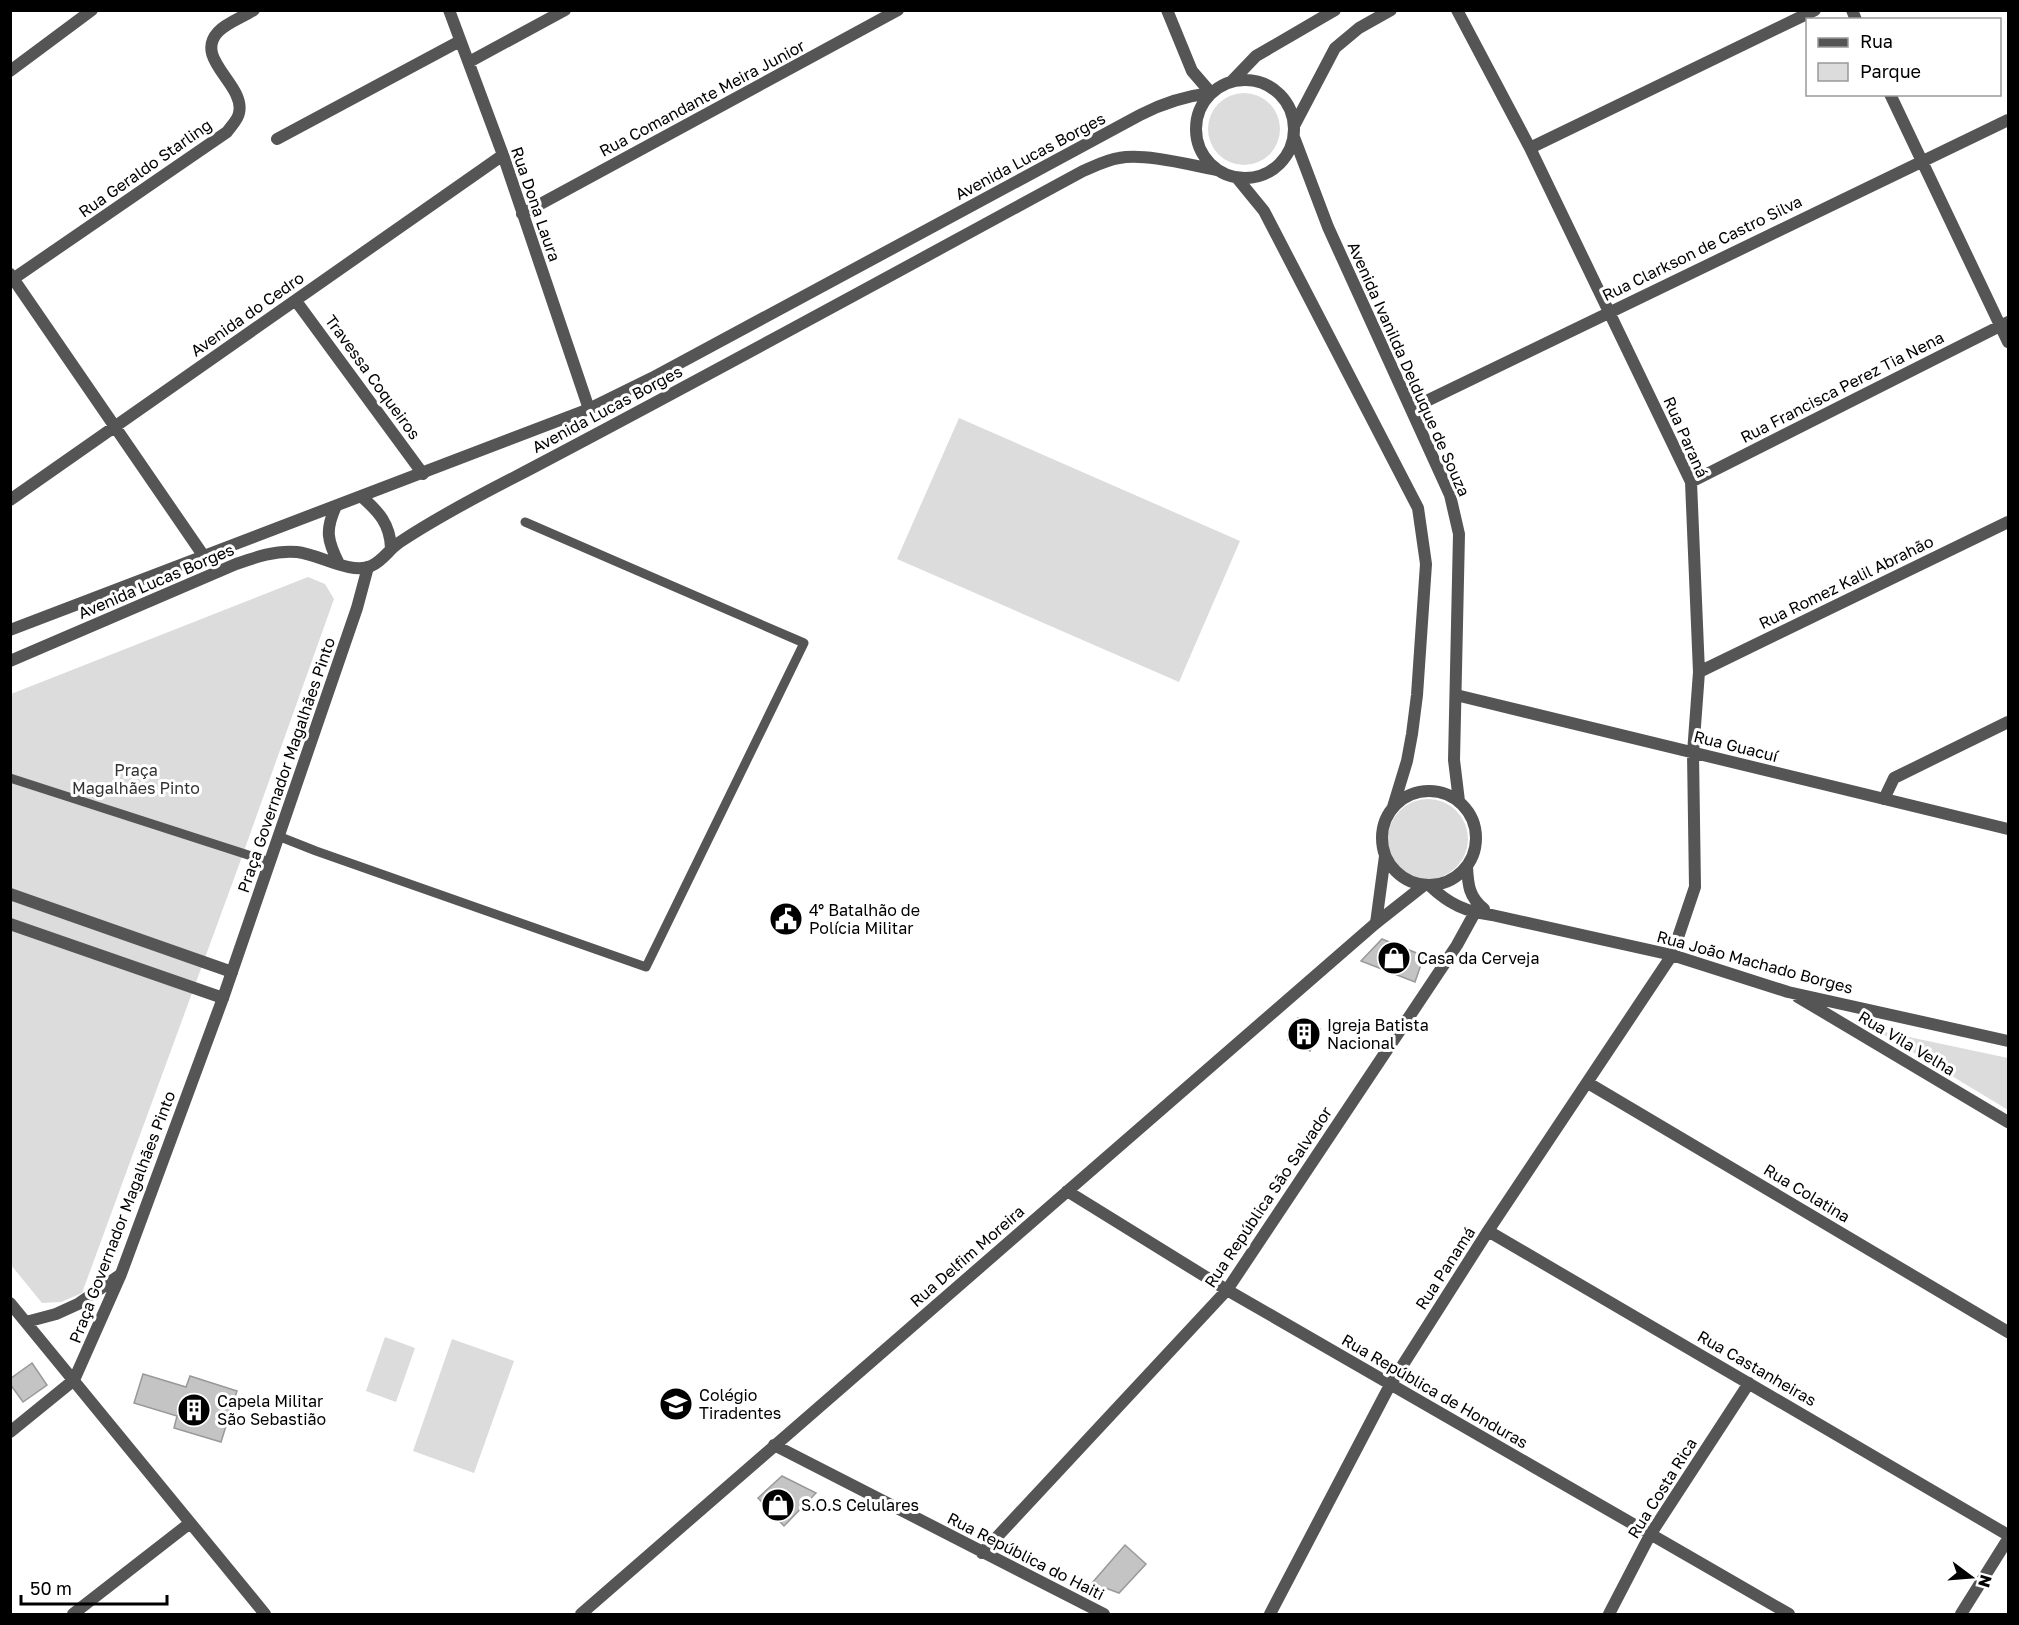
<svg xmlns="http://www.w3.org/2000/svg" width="2019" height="1625" font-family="'Golos Text',sans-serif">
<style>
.green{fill:#dcdcdc}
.building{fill:#c4c4c4;stroke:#999;stroke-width:1.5}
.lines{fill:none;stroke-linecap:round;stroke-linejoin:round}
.service{stroke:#555;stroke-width:9}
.pedestrian{stroke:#555;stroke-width:12}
.minor{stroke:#555;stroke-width:12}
.tertiary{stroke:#555;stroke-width:12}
.labels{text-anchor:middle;stroke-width:6;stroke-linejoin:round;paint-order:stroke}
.street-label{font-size:16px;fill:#000;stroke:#fff}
.park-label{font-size:16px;fill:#333;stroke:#fff}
.poi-label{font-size:16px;fill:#000;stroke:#fff;text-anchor:start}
</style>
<rect width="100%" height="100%" fill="#fff"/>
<path class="green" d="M1208 129a36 36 0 1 1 72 0a36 36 0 1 1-72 0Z
M959 418 1240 541 1179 682 897 559Z
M308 577 325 584 334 599 239 865 82 1293 61 1302 42 1303 11 1265V694Z
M1388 839a40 40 0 1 1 80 0a40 40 0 1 1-80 0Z
M1876 1030 2008 1058V1110Z
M385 1337 415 1348 396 1402 366 1391Z
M452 1339 514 1361 474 1473 413 1451Z"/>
<path class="building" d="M1382 939 1424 956 1415 982 1361 961Z
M1298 1018 1320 1029 1310 1051 1288 1040Z
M32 1363 47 1385 23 1402 10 1384V1379Z
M143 1374 186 1387 190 1376 237 1391 221 1442 174 1428 177 1416 134 1403Z
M782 1476 816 1493 784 1526 758 1498Z
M1125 1545 1146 1564 1119 1593 1092 1583Z"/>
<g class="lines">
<path class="service" d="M10 778 270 862
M278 836 316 851 646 967 804 643 525 522"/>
<path class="pedestrian" d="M10 894 232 972
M10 924 223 998"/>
<path class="minor" d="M449 10 503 155 589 409
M1167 10 1192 71 1211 93
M1852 10 1856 20
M469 62 565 10
M10 71 92 10
M1890 94 2008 342
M277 139 460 41
M1530 148 1815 10
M522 214 898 10
M10 274 203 555
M10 281 227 132C231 126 238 120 239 113 246 85 193 59 218 32 226 23 243 17 254 10
M296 301 423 474
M1412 408 2008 120
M1691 482 2008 322
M10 500 503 155
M1699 672 2008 522
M1456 695 2008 829
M1884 799 1894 778 2008 722
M1467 867C1468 885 1469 897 1484 909
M1430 886C1449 904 1466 912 1492 915L1672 955 1788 992 2008 1041
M1798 997 2008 1122
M1588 1083 2008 1332
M1067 1191 1227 1290 1789 1614
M1488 1231 2008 1535
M10 1303 265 1614
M26 1322 56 1314 78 1304 120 1275
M10 1432 74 1380 121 1274 223 998 357 608 368 567
M774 1445 1104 1614
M982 1553 1227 1290 1457 945 1479 905
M73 1614 190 1523
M581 1614 1376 923
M1270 1614 1390 1385 1488 1231 1672 955 1695 887 1693 753 1699 672 1691 482 1530 148 1457 10
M1609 1614 1650 1535 1749 1383
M1961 1614 2008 1539"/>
<path class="tertiary" d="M1196 129a49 49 0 1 1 98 0a49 49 0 1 1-98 0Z
M1232 81 1256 56 1335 10
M1294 126 1335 48 1359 28 1391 10
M1294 137 1328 227 1450 495 1459 534 1454 760 1459 801
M1237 178 1264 211 1418 508 1426 564 1417 695 1412 734 1407 761 1393 807
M362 497C379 512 390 524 391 548
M336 506C325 530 327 540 339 564
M10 630 589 409 652 378 1140 115C1163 103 1185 96 1211 93
M10 661 236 564C256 557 276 550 297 552 319 554 350 575 371 566 383 561 389 549 400 542 436 518 474 498 513 478 704 378 893 274 1083 171 1095 166 1106 160 1119 158 1145 153 1190 165 1217 170
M1382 838a47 47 0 1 1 94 0a47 47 0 1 1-94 0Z
M1376 923 1385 856
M1376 923 1423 886"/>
</g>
<defs>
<g id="civic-disc" transform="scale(1.725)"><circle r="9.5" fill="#000" stroke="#fff"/><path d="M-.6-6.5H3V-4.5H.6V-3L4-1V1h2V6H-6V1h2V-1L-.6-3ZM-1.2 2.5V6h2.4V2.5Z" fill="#fff"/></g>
<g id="shop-disc" transform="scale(1.725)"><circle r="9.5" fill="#000" stroke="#fff"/><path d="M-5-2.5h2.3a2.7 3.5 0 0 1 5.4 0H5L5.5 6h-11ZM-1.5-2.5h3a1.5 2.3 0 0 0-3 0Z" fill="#fff"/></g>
<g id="building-disc" transform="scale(1.725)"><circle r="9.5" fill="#000" stroke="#fff"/><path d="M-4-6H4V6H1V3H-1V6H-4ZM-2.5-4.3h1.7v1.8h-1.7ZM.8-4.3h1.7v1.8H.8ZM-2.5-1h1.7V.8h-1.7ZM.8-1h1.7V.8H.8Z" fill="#fff"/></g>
<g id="school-disc" transform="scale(1.725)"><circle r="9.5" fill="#000" stroke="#fff"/><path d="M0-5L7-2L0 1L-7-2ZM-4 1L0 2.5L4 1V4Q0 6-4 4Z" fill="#fff"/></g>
</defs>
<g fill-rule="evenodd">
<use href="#civic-disc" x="786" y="919"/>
<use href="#shop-disc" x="1394" y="958"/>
<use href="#building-disc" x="1304" y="1034"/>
<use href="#school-disc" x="676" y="1404"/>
<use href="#building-disc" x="194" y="1410"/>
<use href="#shop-disc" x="778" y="1505"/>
</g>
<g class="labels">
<g class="street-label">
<text transform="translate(702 98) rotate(-28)" y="6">Rua Comandante Meira Junior</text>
<text transform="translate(1030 156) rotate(-28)" y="6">Avenida Lucas Borges</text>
<text transform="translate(145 168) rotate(-35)" y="6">Rua Geraldo Starling</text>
<text transform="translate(536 204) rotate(71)" y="6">Rua Dona Laura</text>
<text transform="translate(1702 248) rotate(-26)" y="6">Rua Clarkson de Castro Silva</text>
<text transform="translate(247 314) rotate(-35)" y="6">Avenida do Cedro</text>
<text transform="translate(1409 369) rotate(66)" y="6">Avenida Ivanilda Delduque de Souza</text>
<text transform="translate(373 377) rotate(54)" y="6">Travessa Coqueiros</text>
<text transform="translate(1842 387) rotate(-27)" y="6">Rua Francisca Perez Tia Nena</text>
<text transform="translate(607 409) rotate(-28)" y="6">Avenida Lucas Borges</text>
<text transform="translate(1686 437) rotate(66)" y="6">Rua Paraná</text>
<text transform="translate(156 581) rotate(-23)" y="6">Avenida Lucas Borges</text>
<text transform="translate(1846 582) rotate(-26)" y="6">Rua Romez Kalil Abrahão</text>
<text transform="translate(1736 746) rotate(14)" y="6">Rua Guacuí</text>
<text transform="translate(286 765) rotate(-71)" y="6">Praça Governador Magalhães Pinto</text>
<text transform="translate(1755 962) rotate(15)" y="6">Rua João Machado Borges</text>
<text transform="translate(1907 1043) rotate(31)" y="6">Rua Vila Velha</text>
<text transform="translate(1807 1193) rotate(31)" y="6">Rua Colatina</text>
<text transform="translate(1268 1197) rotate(-56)" y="6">Rua República São Salvador</text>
<text transform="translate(122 1217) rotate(-69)" y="6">Praça Governador Magalhães Pinto</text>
<text transform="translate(967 1256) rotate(-41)" y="6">Rua Delfim Moreira</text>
<text transform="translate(1445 1268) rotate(-57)" y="6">Rua Panamá</text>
<text transform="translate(1757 1368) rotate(30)" y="6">Rua Castanheiras</text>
<text transform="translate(1435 1391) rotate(30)" y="6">Rua República de Honduras</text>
<text transform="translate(1662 1488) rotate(-58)" y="6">Rua Costa Rica</text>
<text transform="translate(1026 1556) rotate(27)" y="6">Rua República do Haiti</text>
</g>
<g class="park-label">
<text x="136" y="776">Praça<tspan x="136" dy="18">Magalhães Pinto</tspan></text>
</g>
<g class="poi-label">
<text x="809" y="916">4° Batalhão de<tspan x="809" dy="18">Polícia Militar</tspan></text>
<text x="1417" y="964">Casa da Cerveja</text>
<text x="1327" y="1031">Igreja Batista<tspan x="1327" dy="18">Nacional</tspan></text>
<text x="699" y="1401">Colégio<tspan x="699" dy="18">Tiradentes</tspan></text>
<text x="217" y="1407">Capela Militar<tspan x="217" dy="18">São Sebastião</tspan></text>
<text x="801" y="1511">S.O.S Celulares</text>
</g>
</g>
<rect width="2019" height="1625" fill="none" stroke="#000000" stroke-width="24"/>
<rect x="1806" y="18" width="195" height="78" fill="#ffffff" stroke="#999999" stroke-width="1.5"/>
<rect x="1818" y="38" width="30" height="9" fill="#555555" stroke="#999999" stroke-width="1.5"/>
<text x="1860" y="48" font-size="18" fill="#000000">Rua</text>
<rect x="1818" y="63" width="30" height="18" fill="#dcdcdc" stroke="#999999" stroke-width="1.5"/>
<text x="1860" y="78" font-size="18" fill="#000000">Parque</text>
<g transform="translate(1971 1577) rotate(106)" stroke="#ffffff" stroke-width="4.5" paint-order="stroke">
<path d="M0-4.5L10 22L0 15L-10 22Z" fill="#000000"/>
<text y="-9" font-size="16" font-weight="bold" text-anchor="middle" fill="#000000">N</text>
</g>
<path d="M21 1595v9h146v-9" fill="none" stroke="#000000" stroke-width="3"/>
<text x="30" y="1595" font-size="18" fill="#000000" stroke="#ffffff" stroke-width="4.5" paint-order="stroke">50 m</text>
</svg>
